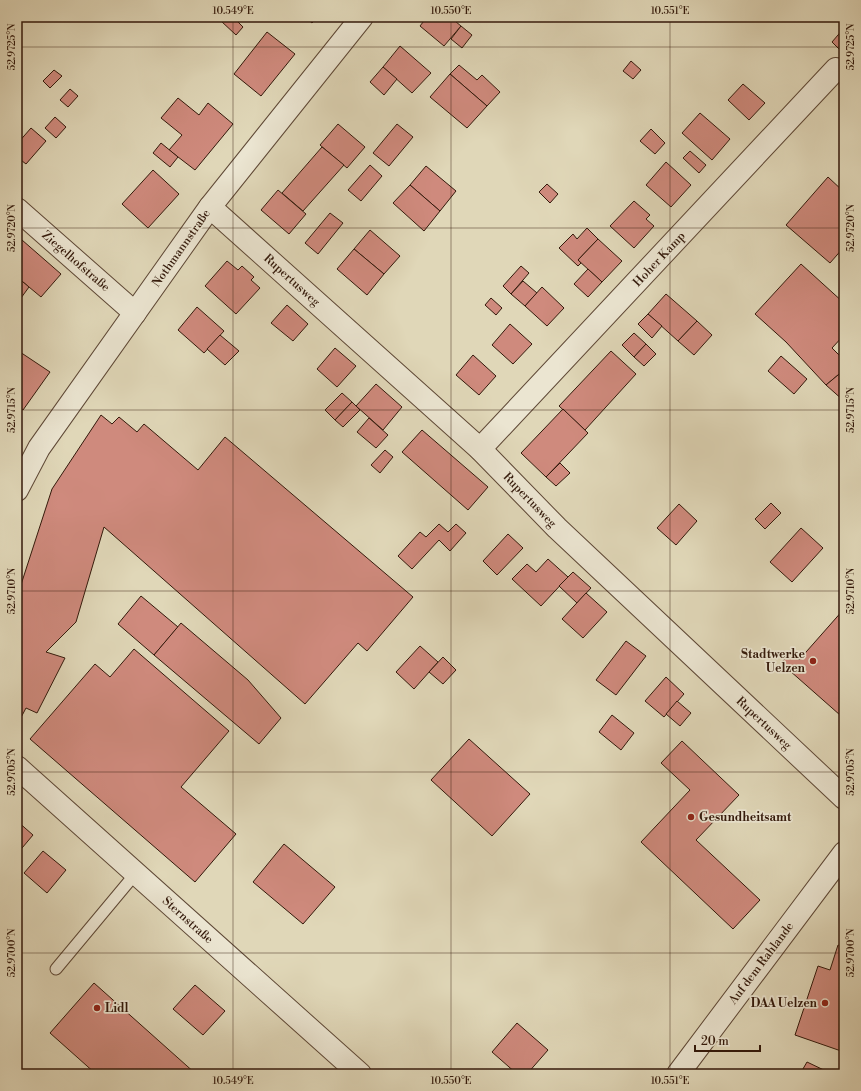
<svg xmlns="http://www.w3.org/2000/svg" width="861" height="1091" font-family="'Libre Bodoni',serif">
	<rect width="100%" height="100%" fill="#e0d7b8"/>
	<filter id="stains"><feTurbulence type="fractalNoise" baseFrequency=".005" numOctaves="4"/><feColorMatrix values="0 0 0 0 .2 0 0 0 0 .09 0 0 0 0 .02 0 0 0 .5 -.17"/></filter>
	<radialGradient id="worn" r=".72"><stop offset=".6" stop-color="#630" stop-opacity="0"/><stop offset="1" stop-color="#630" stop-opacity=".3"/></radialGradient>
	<g fill="#cf8a7d" stroke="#33190b">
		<path d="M225,17H233L243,27L236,35L221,21Z"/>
		<path d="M305,17H318L312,23Z"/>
		<path d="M427,17H450L461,26L444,46L420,26Z"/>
		<path d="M461,26L472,35L462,48L451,39Z"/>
		<path d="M844,28V54L832,42Z"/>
		<path d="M267,32L295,54L261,96L234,74Z"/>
		<path d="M400,46L431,73L412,93L383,67Z"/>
		<path d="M631,61L641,70L633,79L623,71Z"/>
		<path d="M459,65L477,80L482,75L500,92L487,106L450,74Z"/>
		<path d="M383,67L397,79L384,95L370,82Z"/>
		<path d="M54,70L62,76L50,88L43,81Z"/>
		<path d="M450,74L487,106L467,128L430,97Z"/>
		<path d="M743,84L765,103L749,120L728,100Z"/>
		<path d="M70,89L78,96L68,107L60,100Z"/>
		<path d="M178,98L199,115L208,103L233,124L195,170L169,150L182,135L161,118Z"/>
		<path d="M700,113L730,139L712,160L682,133Z"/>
		<path d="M55,117L66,127L56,138L45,128Z"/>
		<path d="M338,124L365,147L347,168L320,145Z"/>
		<path d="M397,124L413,137L389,166L373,153Z"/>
		<path d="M31,128L46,141L26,164L17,157V144Z"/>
		<path d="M651,129L665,143L655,154L640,141Z"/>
		<path d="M161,143L178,157L170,167L153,153Z"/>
		<path d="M322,147L344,165L303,211L282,193Z"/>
		<path d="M690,151L706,165L699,173L683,158Z"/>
		<path d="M666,162L691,185L671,207L646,185Z"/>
		<path d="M370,165L382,176L361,201L348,190Z"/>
		<path d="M426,166L456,191L440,211L410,185Z"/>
		<path d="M153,170L179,194L148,228L122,204Z"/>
		<path d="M828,177L844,192V247L830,263L786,225Z"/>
		<path d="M547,184L558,194L550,203L539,192Z"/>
		<path d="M410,185L440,211L424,231L393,203Z"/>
		<path d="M278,190L306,214L289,234L261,210Z"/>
		<path d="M634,201L650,215L646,219L654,226L634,248L610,226Z"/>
		<path d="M330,213L343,223L318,254L305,243Z"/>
		<path d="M587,228L598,239L578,260L581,263L578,266L559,248L573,234L577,239Z"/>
		<path d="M370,230L400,256L384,274L354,249Z"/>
		<path d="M598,239L622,261L602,282L578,260Z"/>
		<path d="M22,240L61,274L41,297L17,277V246Z"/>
		<path d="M354,249L384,274L367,295L337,269Z"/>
		<path d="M227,261L238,270L242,266L254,277L251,280L260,288L236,314L205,286Z"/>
		<path d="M801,264L844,303V335L832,348L844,360V370L826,385L786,342L755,314Z"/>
		<path d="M521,266L529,273L511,294L503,286Z"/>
		<path d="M588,269L602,282L588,297L574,284Z"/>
		<path d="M17,277L29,287L21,298L17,295Z"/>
		<path d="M523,281L537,293L525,306L511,294Z"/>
		<path d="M542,287L564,308L547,326L525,306Z"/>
		<path d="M844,293V303L839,299Z"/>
		<path d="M666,294L697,321L678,341L648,314Z"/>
		<path d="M491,298L502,308L496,315L485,305Z"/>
		<path d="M287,305L308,324L293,341L271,323Z"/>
		<path d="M197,307L224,331L204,353L178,330Z"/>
		<path d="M648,314L662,326L652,338L638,324Z"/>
		<path d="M697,321L712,335L694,355L678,341Z"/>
		<path d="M510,324L532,344L513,364L492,345Z"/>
		<path d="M634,333L646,344L634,357L622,345Z"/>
		<path d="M220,335L239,351L225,365L207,349Z"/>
		<path d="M646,344L656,354L644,366L634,357Z"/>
		<path d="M335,348L356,366L337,387L317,369Z"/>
		<path d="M611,351L636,374L585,430L559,406Z"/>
		<path d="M20,352L50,372L23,410L17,406V356Z"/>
		<path d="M473,355L496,376L479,395L456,375Z"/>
		<path d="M781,356L807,379L794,394L768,371Z"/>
		<path d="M844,370V401L826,385Z"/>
		<path d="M376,384L402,407L383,430L356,406Z"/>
		<path d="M342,393L352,402L335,420L325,410Z"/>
		<path d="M352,402L360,410L343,427L335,420Z"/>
		<path d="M563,409L588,433L546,477L521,453Z"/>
		<path d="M101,415L112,424L119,417L137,432L144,424L198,470L225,437L413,597L367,651L358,643L305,704L104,527L76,622L46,652L65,658L37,713L26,708L17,725V597L52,489Z"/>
		<path d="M369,418L388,435L376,448L357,432Z"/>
		<path d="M422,430L488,487L468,510L402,452Z"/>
		<path d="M385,450L393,457L380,473L371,465Z"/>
		<path d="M560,463L570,473L556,486L546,477Z"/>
		<path d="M771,503L781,513L765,529L755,519Z"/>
		<path d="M679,504L697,521L676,545L657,528Z"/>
		<path d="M439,524L448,532L456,524L466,533L450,551L439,540L412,569L398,556L420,532L426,537Z"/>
		<path d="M801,528L823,548L792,582L770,562Z"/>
		<path d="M508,534L523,548L497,575L483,561Z"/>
		<path d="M548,559L568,577L541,606L512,579L527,564L536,572Z"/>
		<path d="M573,572L591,588L577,603L559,586Z"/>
		<path d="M586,593L607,612L583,638L562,619Z"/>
		<path d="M141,596L178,627L154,655L118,624Z"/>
		<path d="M844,609V711L840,715L781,663L791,652L799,660Z"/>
		<path d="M181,623L248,680L281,718L259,744L154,655Z"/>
		<path d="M626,641L646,656L616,695L596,680Z"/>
		<path d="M420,646L438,662L414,689L396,672Z"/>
		<path d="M134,649L229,731L181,787L236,834L195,882L30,739L95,664L110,677Z"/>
		<path d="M443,657L456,670L443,684L429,672Z"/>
		<path d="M666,677L684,694L664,717L645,701Z"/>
		<path d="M677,701L691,713L680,726L666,714Z"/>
		<path d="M612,715L634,733L621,750L599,732Z"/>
		<path d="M469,739L530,794L492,836L431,780Z"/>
		<path d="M682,741L739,795L696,840L760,900L733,929L641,842L690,790L661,763Z"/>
		<path d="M17,821L33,835L17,854Z"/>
		<path d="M284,844L335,887L303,924L253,882Z"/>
		<path d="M43,851L66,870L47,893L24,873Z"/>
		<path d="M838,945L844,947V1052L795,1035L818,966L830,970Z"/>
		<path d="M94,983L196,1074H96L50,1033Z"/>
		<path d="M195,985L225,1011L203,1035L173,1009Z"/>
		<path d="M517,1023L548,1050L527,1074H517L492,1052Z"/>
		<path d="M807,1062L828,1072L826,1074H800Z"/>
		<path d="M561,1070L565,1074H556Z"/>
	</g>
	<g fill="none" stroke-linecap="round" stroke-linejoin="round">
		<defs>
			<path id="service" d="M56,969L136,873"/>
			<g id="minor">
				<path d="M210,207L480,449L557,528L844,798"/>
				<path d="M17,209L135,313"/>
				<path d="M480,449L836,69"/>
				<path d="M17,490L39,448L210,207L362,17"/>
				<path d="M17,767L360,1074"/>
				<path d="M678,1074L844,853"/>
			</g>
		</defs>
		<use href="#service" stroke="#5e4836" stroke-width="13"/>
		<use href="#minor" stroke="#5e4836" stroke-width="24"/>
		<use href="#service" stroke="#ebe5d1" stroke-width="11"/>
		<use href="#minor" stroke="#ebe5d1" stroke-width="22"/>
	</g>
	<path fill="none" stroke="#33190b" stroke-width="1" stroke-opacity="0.45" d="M233,17V1074M451,17V1074M670,17V1074M17,47H844M17,228H844M17,410H844M17,591H844M17,772H844M17,953H844"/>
	<g fill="#8f2418" stroke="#ebe5d1" stroke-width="1.5">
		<circle cx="813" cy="661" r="4"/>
		<circle cx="691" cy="817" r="4"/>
		<circle cx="825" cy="1003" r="4"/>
		<circle cx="97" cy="1008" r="4"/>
	</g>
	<g text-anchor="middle" stroke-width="3.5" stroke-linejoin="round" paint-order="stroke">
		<g font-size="12" fill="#33190b" stroke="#ebe5d1">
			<text transform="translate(181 248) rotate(-55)" y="4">Nothmannstraße</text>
			<text transform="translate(659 259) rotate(-47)" y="4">Hoher Kamp</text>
			<text transform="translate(76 261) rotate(41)" y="4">Ziegelhofstraße</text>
			<text transform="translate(292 280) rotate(42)" y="4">Rupertusweg</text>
			<text transform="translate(530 500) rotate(46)" y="4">Rupertusweg</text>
			<text transform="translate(764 723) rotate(43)" y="4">Rupertusweg</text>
			<text transform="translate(188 920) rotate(42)" y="4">Sternstraße</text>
			<text transform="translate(761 963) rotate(-53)" y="4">Auf dem Rahlande</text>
		</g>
		<g font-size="12" font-weight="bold" fill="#33190b" stroke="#ebe5d1" text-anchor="end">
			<text x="805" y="658">Stadtwerke<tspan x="805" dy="14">Uelzen</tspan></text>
			<text x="699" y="821" text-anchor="start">Gesundheitsamt</text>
			<text x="817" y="1007">DAA Uelzen</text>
			<text x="105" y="1012" text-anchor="start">Lidl</text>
		</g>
	</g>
	<rect width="861" height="1091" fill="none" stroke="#e0d7b8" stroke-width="44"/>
	<path d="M695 1045v6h65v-6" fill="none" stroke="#33190b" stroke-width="2"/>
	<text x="701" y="1045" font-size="12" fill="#33190b" stroke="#ebe5d1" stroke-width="3" paint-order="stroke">20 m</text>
	<rect x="22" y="22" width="817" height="1047" fill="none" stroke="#33190b" stroke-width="1.5"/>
	<g font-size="10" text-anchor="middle" fill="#33190b">
		<text x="233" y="14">10.549°E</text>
		<text x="451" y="14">10.550°E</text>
		<text x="670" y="14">10.551°E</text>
		<text transform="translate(11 47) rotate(-90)" y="4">52.9725°N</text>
		<text transform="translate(850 47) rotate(-90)" y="4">52.9725°N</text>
		<text transform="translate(11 228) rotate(-90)" y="4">52.9720°N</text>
		<text transform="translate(850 228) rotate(-90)" y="4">52.9720°N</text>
		<text transform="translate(11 410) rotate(-90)" y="4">52.9715°N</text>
		<text transform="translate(850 410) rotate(-90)" y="4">52.9715°N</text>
		<text transform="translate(11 591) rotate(-90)" y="4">52.9710°N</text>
		<text transform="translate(850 591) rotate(-90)" y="4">52.9710°N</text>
		<text transform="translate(11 772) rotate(-90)" y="4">52.9705°N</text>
		<text transform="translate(850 772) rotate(-90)" y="4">52.9705°N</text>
		<text transform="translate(11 953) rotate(-90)" y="4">52.9700°N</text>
		<text transform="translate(850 953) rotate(-90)" y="4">52.9700°N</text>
		<text x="233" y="1084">10.549°E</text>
		<text x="451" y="1084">10.550°E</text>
		<text x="670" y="1084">10.551°E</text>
	</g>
	<rect width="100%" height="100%" filter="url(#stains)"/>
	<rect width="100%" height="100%" fill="url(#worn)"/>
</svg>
